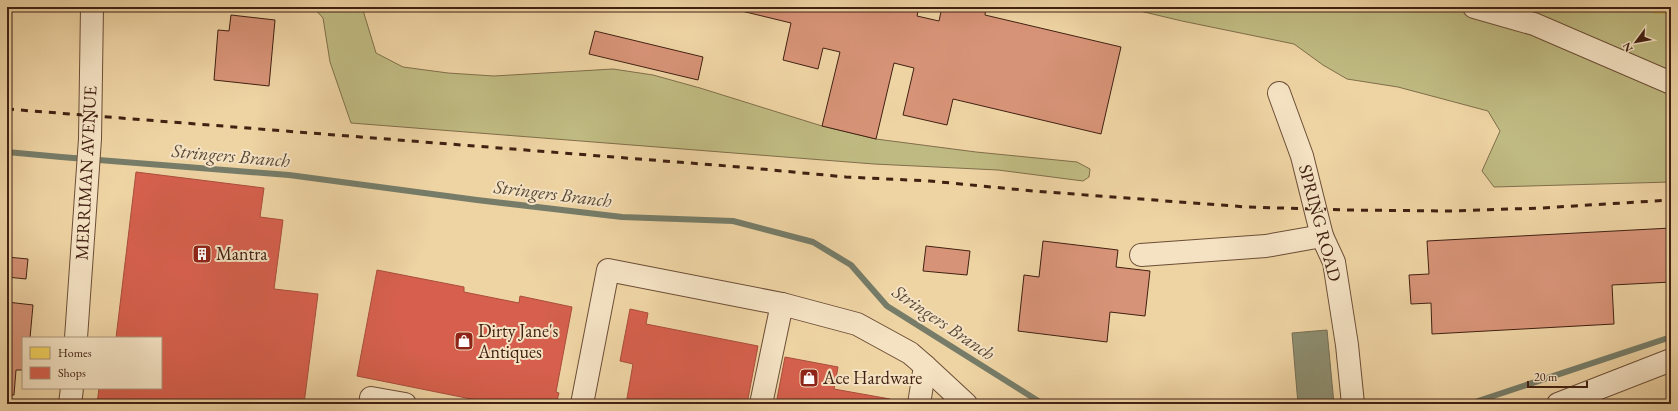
<svg xmlns="http://www.w3.org/2000/svg" width="1678" height="411" font-family="'EB Garamond',serif">
	<rect width="100%" height="100%" fill="#eed3a3"/>
	<filter id="stains"><feTurbulence type="fractalNoise" baseFrequency=".005" numOctaves="4"/><feColorMatrix values="0 0 0 0 .2 0 0 0 0 .09 0 0 0 0 .02 0 0 0 .5 -.17"/></filter>
	<radialGradient id="worn" r=".72"><stop offset=".6" stop-color="#630" stop-opacity="0"/><stop offset="1" stop-color="#630" stop-opacity=".3"/></radialGradient>
	<g fill="#bfba81" stroke="#806e4a">
		<path d="M313,7H362L376,53L403,67L448,73L494,76L613,69L653,75L700,88L822,126L876,139L976,152L1077,162L1090,169L1089,177L1083,181L998,170L874,164L351,123L330,62L323,18Z"/>
		<path d="M1123,7H1671V182L1494,187L1482,171L1500,131L1488,111L1398,87L1347,79L1323,65L1294,44L1182,21Z"/>
	</g>
	<path fill="#f6d55c" stroke="#c09f46" d="M1628,7H1667V13H1654V8L1628,9Z"/>
	<g fill="#d6604d" stroke="#a94d3b">
		<path d="M136,172L264,188L260,217L283,220L274,289L318,294L304,404H97L99,388H161V338H116Z"/>
		<path d="M377,270L464,287V292L519,303L520,296L572,307L556,392L559,393L556,404H496L357,376Z"/>
		<path d="M630,309L648,313L646,324L758,346L747,404H626L633,364L620,361Z"/>
		<path d="M785,357L838,367L834,389L890,399L889,404H776Z"/>
	</g>
	<path fill="#8c8c6e" stroke="#766c52" d="M1327,330L1334,404H1298L1292,333Z"/>
	<g fill="none" stroke-linecap="round" stroke-linejoin="round">
		<g stroke="#767c68" stroke-width="6">
			<path d="M7,152L61,157L289,175L477,200L622,217L733,221L813,242L851,265L887,306L1043,404"/>
			<path d="M1469,404L1671,337"/>
		</g>
	</g>
	<g fill="#d79377" stroke="#412112">
		<path d="M725,7H919L917,16L939,21L942,7H986L985,15L1121,47L1101,134L953,99L947,125L903,115L914,68L894,63L876,139L822,126L840,52L823,48L818,69L783,60L791,23Z"/>
		<path d="M231,15L275,20L269,86L214,80L218,30L229,31Z"/>
		<path d="M595,31L703,57L698,80L589,54Z"/>
		<path d="M1671,228V282L1612,285L1614,324L1432,334L1431,303L1411,304L1409,275L1429,274L1427,241Z"/>
		<path d="M1043,241L1118,250L1116,267L1150,271L1145,316L1110,312L1107,342L1018,331L1024,275L1039,277Z"/>
		<path d="M926,246L970,251L967,275L923,271Z"/>
		<path d="M7,257L28,259L26,279L7,277Z"/>
		<path d="M7,302L33,305L30,338H23V370H16L14,395H7Z"/>
	</g>
	<g fill="none" stroke-linecap="round" stroke-linejoin="round">
		<defs>
			<g id="minor">
				<path d="M1474,7L1534,24L1671,83"/>
				<path d="M1279,93L1302,156L1322,236L1334,262L1347,345L1353,404"/>
				<path d="M1141,255L1266,246L1322,236"/>
				<path d="M76,338L90,139L92,7"/>
				<path d="M925,366L966,404"/>
				<path d="M70,404L72,388"/>
				<path d="M371,404V398L405,404"/>
				<path d="M582,404L608,270L782,304L857,324L910,353L925,366L919,404"/>
				<path d="M761,404L782,304"/>
				<path d="M1558,404L1671,360"/>
			</g>
		</defs>
		<use href="#minor" stroke="#6c4e36" stroke-width="24"/>
		<use href="#minor" stroke="#f4e2c3" stroke-width="22"/>
		<path stroke="#412112" stroke-width="3" stroke-dasharray="7 7" stroke-linecap="butt" d="M7,109L740,167L846,177L930,181L1033,191L1247,207L1347,210L1450,211L1541,208L1671,200"/>
	</g>
	<defs>
		<symbol id="building-square" viewBox="-11 -11 22 22"><rect x="-9" y="-9" width="18" height="18" rx="4" fill="#8f2418" stroke="#f4e2c3"/><path d="M-4-6H4V6H1V3H-1V6H-4ZM-2.5-4.3h1.7v1.8h-1.7ZM.8-4.3h1.7v1.8H.8ZM-2.5-1h1.7V.8h-1.7ZM.8-1h1.7V.8H.8Z" fill="#fff"/></symbol>
		<symbol id="shop-square" viewBox="-11 -11 22 22"><rect x="-9" y="-9" width="18" height="18" rx="4" fill="#8f2418" stroke="#f4e2c3"/><path d="M-5-2.5h2.3a2.7 3.5 0 0 1 5.4 0H5L5.5 6h-11ZM-1.5-2.5h3a1.5 2.3 0 0 0-3 0Z" fill="#fff"/></symbol>
	</defs>
	<g fill-rule="evenodd">
		<use href="#building-square" x="191" y="243" width="22" height="22"/>
		<use href="#shop-square" x="453" y="330" width="22" height="22"/>
		<use href="#shop-square" x="798" y="367" width="22" height="22"/>
	</g>
	<g text-anchor="middle" stroke-width="4" stroke-linejoin="round" paint-order="stroke">
		<g font-size="18" fill="#412112" stroke="#f4e2c3">
			<text transform="translate(86 173) rotate(-87)" y="6">MERRIMAN AVENUE</text>
			<text transform="translate(1320 223) rotate(75)" y="6">SPRING ROAD</text>
		</g>
		<g font-size="18" fill="#412112" stroke="#f4e2c3" text-anchor="start">
			<text x="216" y="260">Mantra</text>
			<text x="478" y="337">Dirty Jane's<tspan x="478" dy="21">Antiques</tspan></text>
			<text x="823" y="384">Ace Hardware</text>
		</g>
		<g font-size="19" font-style="italic" fill="#574736" stroke="#f4e2c3">
			<text transform="translate(231 155) rotate(5)" y="7">Stringers Branch</text>
			<text transform="translate(553 193) rotate(7)" y="7">Stringers Branch</text>
			<text transform="translate(944 322) rotate(34)" y="7">Stringers Branch</text>
		</g>
	</g>
	<rect width="1678" height="411" fill="none" stroke="#eed3a3" stroke-width="24"/>
	<rect x="8" y="8" width="1662" height="395" fill="none" stroke="#412112" stroke-width="2"/>
	<rect x="12" y="12" width="1654" height="387" fill="none" stroke="#412112"/>
	<rect x="22" y="337" width="140" height="52" fill="#f4e2c3" stroke="#ac957c"/>
	<rect x="30" y="347" width="20" height="12" fill="#f6d55c" stroke="#ac957c"/>
	<text x="58" y="357" font-size="12" fill="#412112">Homes</text>
	<rect x="30" y="367" width="20" height="12" fill="#d6604d" stroke="#ac957c"/>
	<text x="58" y="377" font-size="12" fill="#412112">Shops</text>
	<g transform="translate(1636 42) rotate(238)" stroke="#f4e2c3" stroke-width="3" paint-order="stroke">
	<path d="M0-3L7 15L0 10L-7 15Z" fill="#412112"/>
	<text y="-6" font-size="11" font-weight="bold" text-anchor="middle" fill="#412112">N</text>
	</g>
	<path d="M1528 381v6h59v-6" fill="none" stroke="#412112" stroke-width="2"/>
	<text x="1534" y="381" font-size="12" fill="#412112" stroke="#f4e2c3" stroke-width="3" paint-order="stroke">20 m</text>
	<rect width="100%" height="100%" filter="url(#stains)"/>
	<rect width="100%" height="100%" fill="url(#worn)"/>
</svg>
